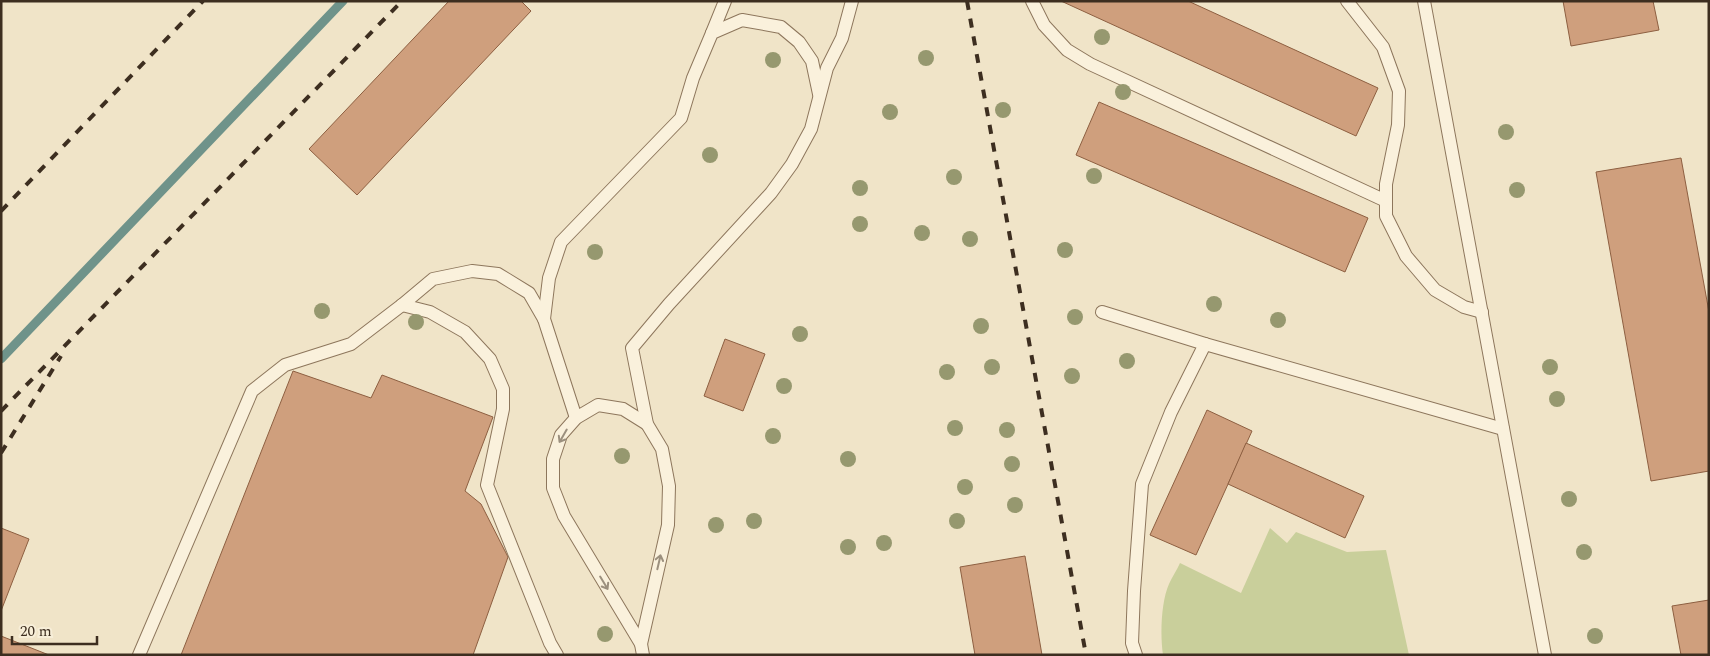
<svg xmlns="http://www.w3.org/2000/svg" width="1710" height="656" font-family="Spectral,serif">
	<rect width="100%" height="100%" fill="#f0e4c8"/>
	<path fill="#c9cf9b" d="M1270,528L1287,543L1296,532L1347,552L1386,550L1409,655H1163C1160,635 1161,602 1169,584C1172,577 1177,570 1180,563L1241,593Z"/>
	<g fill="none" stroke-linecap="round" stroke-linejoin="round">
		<path stroke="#6f938a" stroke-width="9" d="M1,359L343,1"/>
	</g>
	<g fill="#cf9f7d" stroke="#8d5f41">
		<path d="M449,1H521L531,11L357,195L309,149Z"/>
		<path d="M1061,1H1188L1378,88L1356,136Z"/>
		<path d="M1563,1H1653L1659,30L1571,46Z"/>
		<path d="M1099,102L1368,218L1345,272L1076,155Z"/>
		<path d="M1681,158L1709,312V471L1651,481L1596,172Z"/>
		<path d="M725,339L765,354L743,411L704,396Z"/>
		<path d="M293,371L371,398L382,375L493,417L465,491L481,504L508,557L473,655H181Z"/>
		<path d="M1207,410L1252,431L1196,555L1150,535Z"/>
		<path d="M1246,443L1364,496L1345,538L1228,484Z"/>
		<path d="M1,528L29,539L1,611Z"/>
		<path d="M1025,556L1042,655H975L960,567Z"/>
		<path d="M1709,600V655H1681L1672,606Z"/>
		<path d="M1,636L49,655H1Z"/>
	</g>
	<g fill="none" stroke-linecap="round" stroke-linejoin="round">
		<defs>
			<g id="lane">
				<path d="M1032,1L1044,25L1067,50L1090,64L1386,201"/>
				<path d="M1347,1L1383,47L1399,91L1398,125L1386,184V216L1406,256L1435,290L1464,307L1482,312"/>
				<path d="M1424,1L1545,655"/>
				<path d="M712,33L725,1"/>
				<path d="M402,305L430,312L465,332L490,359L503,389V409L487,485L550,643L557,655"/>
				<path d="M1102,312L1205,344"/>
				<path d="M576,418L544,319L549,278L561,242L681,118L693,78L712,33L742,20L781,27L799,42L812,61L819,94"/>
				<path d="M641,644L668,525L669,486L662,449L647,424L632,348L669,304L771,193L792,164L811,129L827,68L842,38L852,1"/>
				<path d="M139,655L252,391L285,365L351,344L402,305L433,279L472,271L498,274L529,293L544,319"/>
				<path d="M643,655L641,644L564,516L553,488V459L561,435L576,418L598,405L623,409L647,424"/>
				<path d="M1136,655L1132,643L1134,591L1142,484L1171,412L1205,344L1503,429"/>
			</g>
		</defs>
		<use href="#lane" stroke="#8d765c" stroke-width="14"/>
		<use href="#lane" stroke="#faf1dc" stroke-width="12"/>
		<g stroke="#3d2e20" stroke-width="4" stroke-dasharray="9 9" stroke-linecap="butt">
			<path d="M967,1L1086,655"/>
			<path d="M1,211L203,1"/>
			<path d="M1,411L402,1"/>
			<path d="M1,453L61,356"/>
		</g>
	</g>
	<g fill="#96986f">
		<circle cx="1102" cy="37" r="8"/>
		<circle cx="926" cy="58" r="8"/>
		<circle cx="773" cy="60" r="8"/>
		<circle cx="1123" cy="92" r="8"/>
		<circle cx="1003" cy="110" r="8"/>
		<circle cx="890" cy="112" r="8"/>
		<circle cx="1506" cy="132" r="8"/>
		<circle cx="710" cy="155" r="8"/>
		<circle cx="1094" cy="176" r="8"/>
		<circle cx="954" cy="177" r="8"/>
		<circle cx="860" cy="188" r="8"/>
		<circle cx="1517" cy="190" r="8"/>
		<circle cx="860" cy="224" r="8"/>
		<circle cx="922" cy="233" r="8"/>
		<circle cx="970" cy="239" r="8"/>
		<circle cx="1065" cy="250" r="8"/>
		<circle cx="595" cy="252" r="8"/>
		<circle cx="1214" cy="304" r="8"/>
		<circle cx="322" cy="311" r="8"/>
		<circle cx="1075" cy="317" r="8"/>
		<circle cx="1278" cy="320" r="8"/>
		<circle cx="416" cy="322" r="8"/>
		<circle cx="981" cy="326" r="8"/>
		<circle cx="800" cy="334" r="8"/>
		<circle cx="1127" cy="361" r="8"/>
		<circle cx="992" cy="367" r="8"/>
		<circle cx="1550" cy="367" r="8"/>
		<circle cx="947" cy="372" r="8"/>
		<circle cx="1072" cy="376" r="8"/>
		<circle cx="784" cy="386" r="8"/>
		<circle cx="1557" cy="399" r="8"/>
		<circle cx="955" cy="428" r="8"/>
		<circle cx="1007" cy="430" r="8"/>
		<circle cx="773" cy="436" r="8"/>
		<circle cx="622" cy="456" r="8"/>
		<circle cx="848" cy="459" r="8"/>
		<circle cx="1012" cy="464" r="8"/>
		<circle cx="965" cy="487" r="8"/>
		<circle cx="1569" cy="499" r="8"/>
		<circle cx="1015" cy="505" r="8"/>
		<circle cx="754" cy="521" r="8"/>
		<circle cx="957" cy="521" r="8"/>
		<circle cx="716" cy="525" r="8"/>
		<circle cx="884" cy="543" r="8"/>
		<circle cx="848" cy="547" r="8"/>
		<circle cx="1584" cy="552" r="8"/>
		<circle cx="605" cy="634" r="8"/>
		<circle cx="1595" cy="636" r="8"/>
	</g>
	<defs><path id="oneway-shaft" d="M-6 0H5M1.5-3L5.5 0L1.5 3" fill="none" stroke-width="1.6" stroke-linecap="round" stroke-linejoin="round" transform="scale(1.25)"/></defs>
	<g stroke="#9c907e">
		<use href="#oneway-shaft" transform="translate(563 436) rotate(120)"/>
		<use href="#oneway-shaft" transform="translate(659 562) rotate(-77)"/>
		<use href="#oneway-shaft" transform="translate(604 583) rotate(59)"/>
	</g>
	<rect width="1710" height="656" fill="none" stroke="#3d2e20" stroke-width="5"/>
	<path d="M12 636v8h85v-8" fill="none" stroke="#3d2e20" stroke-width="2.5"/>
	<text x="20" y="636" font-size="15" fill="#3d2e20" stroke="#f7eed8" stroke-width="4" paint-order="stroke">20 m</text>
</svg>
